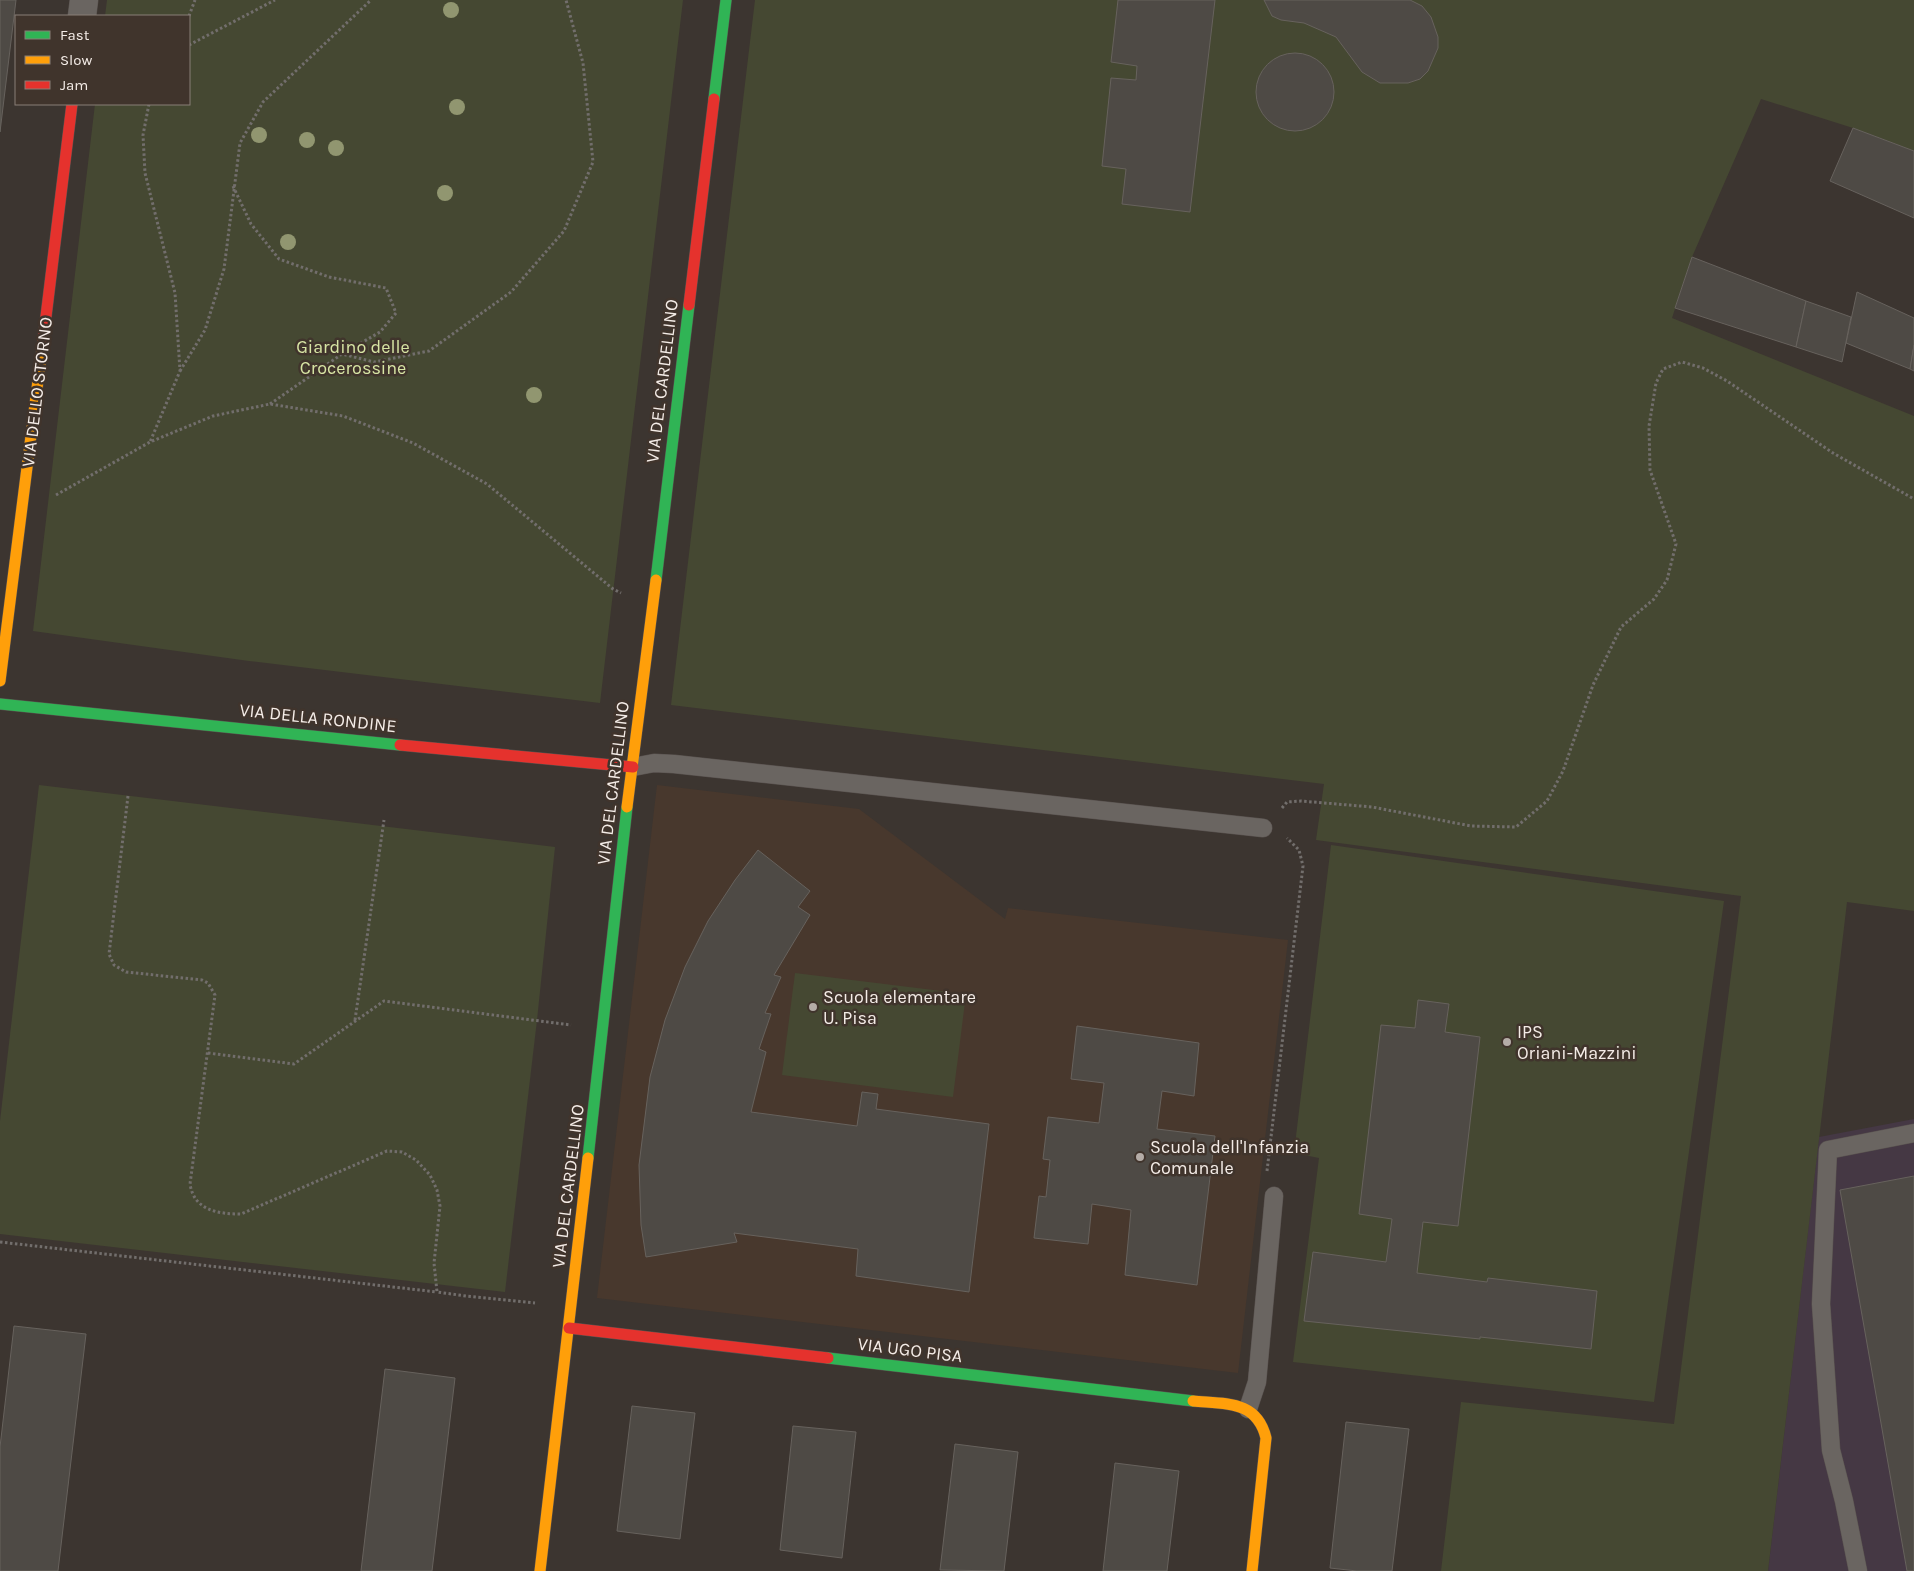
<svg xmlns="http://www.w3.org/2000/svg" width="1914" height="1571" font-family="Karla,sans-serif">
	<rect width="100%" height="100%" fill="#3c3530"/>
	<path fill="#453844" d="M1914,1119V1571H1768L1819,1137Z"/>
	<path fill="#48382d" d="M657,785L859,809L1005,919L1008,908L1288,940L1238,1373L597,1298Z"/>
	<g fill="#454832">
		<path d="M107,0H683L600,703L249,661L33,631L95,104H189V16H105Z"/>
		<path d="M755,0H1914V151L1853,128L1761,99L1692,257L1672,318L1914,416V911L1847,902L1768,1571H1441L1461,1402L1674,1424L1741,896L1316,840L1324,784L671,705Z"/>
		<path d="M39,785L555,847L537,1020L505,1292L0,1234V1121Z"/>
		<path d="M1331,845L1724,901L1654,1402L1293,1362L1319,1158L1294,1153Z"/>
		<path d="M795,973L966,994L953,1097L782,1075Z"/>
	</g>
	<g fill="#4e4a45" stroke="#67625d">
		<path d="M0,0H16L0,132Z"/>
		<path d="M1118,0H1215L1190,212L1122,204L1126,169L1102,166L1111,78L1136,80L1137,66L1111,62Z"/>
		<path d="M1264,0H1410L1422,6L1431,17L1438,37V48L1428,71L1420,79L1408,83H1380L1362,72L1336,37L1304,23L1281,20L1272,16Z"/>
		<circle cx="1295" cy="92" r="39"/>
		<path d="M1853,128L1914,151V218L1830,181Z"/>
		<path d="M1692,257L1806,301L1796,347L1675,308Z"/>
		<path d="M1857,292L1914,318V345L1910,369L1846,343Z"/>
		<path d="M1806,301L1851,317L1842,362L1796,347Z"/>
		<path d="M1914,345V371L1910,369Z"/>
		<path d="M758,850L810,891L798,907L810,915L774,975L781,977L765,1013L771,1014L759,1049L766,1052L751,1112L857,1126L862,1092L878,1094L876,1109L989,1124L969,1292L856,1276L858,1249L734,1233L737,1242L646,1257L641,1225L639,1165L650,1077L665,1020L685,967L708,921L735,880Z"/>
		<path d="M1418,1000L1449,1004L1445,1032L1480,1037L1458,1226L1423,1222L1417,1273L1487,1282L1488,1278L1597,1291L1591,1349L1480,1337V1339L1304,1321L1313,1252L1386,1262L1392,1219L1359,1214L1381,1025L1415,1028Z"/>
		<path d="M1077,1026L1199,1043L1194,1096L1162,1091L1157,1129L1215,1136L1197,1285L1125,1275L1131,1210L1092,1204L1088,1244L1034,1238L1039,1196L1046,1197L1050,1160L1043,1159L1048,1117L1099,1123L1104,1083L1071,1079Z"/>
		<path d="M1914,1176V1571H1907L1840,1190Z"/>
		<path d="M14,1326L86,1334L58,1571H0V1447Z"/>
		<path d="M385,1369L455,1378L432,1571H361Z"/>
		<path d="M632,1406L695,1413L680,1539L617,1531Z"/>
		<path d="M1346,1422L1409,1429L1392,1571H1357L1330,1568Z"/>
		<path d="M793,1426L856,1432L842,1558L780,1550Z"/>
		<path d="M955,1444L1018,1452L1004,1571L940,1570Z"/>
		<path d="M1115,1463L1179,1471L1167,1571H1103Z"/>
	</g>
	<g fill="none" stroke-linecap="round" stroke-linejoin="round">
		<defs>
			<g id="lane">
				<path d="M633,767L654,763L674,764L1263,828"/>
				<path d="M1248,1409L1257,1382L1274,1196"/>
				<path d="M1858,1571L1844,1501L1831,1450L1821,1304L1828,1150L1914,1133"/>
			</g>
			<path id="street" d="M82,16L84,0"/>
			<g id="fast">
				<path d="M714,99L726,0"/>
				<path d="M656,580L689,305"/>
				<path d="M0,704L400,745"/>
				<path d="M588,1158L627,807"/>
				<path d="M828,1358L1193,1401"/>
			</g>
			<g id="slow">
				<path d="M0,681L43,341"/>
				<path d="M627,807L656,580"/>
				<path d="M1193,1401C1225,1404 1257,1400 1266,1438L1252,1571"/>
				<path d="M540,1571L588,1158"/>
			</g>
			<g id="jam">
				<path d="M689,305L714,99"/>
				<path d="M43,341L72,104"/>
				<path d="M400,745L633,767"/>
				<path d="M569,1328L828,1358"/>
			</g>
		</defs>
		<use href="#lane" stroke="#59524f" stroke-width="19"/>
		<use href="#street" stroke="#59524f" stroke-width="29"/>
		<use href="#fast" stroke="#59524f" stroke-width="12"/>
		<use href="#slow" stroke="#59524f" stroke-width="12"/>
		<use href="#jam" stroke="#59524f" stroke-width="12"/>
		<g stroke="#726e6c" stroke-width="3" stroke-dasharray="2.5 2.5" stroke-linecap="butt">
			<path d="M189,16L195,0"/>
			<path d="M189,45L275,0"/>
			<path d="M149,104L143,135L145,173L175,293L180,371L150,442"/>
			<path d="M233,186L251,224L279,259L329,277L386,288L396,313L380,332L342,354"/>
			<path d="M180,371L205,330L224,269L240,143L263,102L371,0"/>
			<path d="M270,404L342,354L374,362L429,351L511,292L564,231L593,162L583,63L566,0"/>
			<path d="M56,495L150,442L213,416L270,404L343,416L413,443L487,484L613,589L621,593"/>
			<path d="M128,796L109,954L114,965L126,972L202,980L208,983L215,995L190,1184C194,1210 217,1214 241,1214L387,1151L402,1152L416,1160L430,1175L437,1190L440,1206L434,1263L437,1292L466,1296L535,1303"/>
			<path d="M1282,808L1287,802L1301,801L1372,807L1471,826L1516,827L1547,801L1563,771L1593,685L1621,627L1654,599L1667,580L1676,544L1650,470L1649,426L1656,383L1663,369L1682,362L1703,368L1727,381L1833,453L1914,499"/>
			<path d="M355,1020L384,820"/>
			<path d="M208,1053L294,1064L384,1001L571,1025"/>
			<path d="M1267,1171L1303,866L1299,850L1287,838"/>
			<path d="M0,1242L437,1292"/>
		</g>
		<use href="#lane" stroke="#6a6561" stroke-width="18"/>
		<use href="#street" stroke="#6a6561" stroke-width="28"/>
		<use href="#fast" stroke="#30b455" stroke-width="11"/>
		<use href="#slow" stroke="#ff9f0a" stroke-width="11"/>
		<use href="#jam" stroke="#e5322d" stroke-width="11"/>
	</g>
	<g fill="#919670">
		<circle cx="451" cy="10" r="8"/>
		<circle cx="457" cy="107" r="8"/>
		<circle cx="259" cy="135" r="8"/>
		<circle cx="307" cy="140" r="8"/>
		<circle cx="336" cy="148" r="8"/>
		<circle cx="445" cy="193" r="8"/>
		<circle cx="288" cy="242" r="8"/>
		<circle cx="534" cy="395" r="8"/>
	</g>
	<g fill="#b4aca7" stroke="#40342c" stroke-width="2">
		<circle cx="813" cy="1007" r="5"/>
		<circle cx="1507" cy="1042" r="5"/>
		<circle cx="1140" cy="1157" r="5"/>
	</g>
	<g text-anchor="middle" stroke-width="5" stroke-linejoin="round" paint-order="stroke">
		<g font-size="18" fill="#d7e5a4" stroke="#40342c">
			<text x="353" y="353">Giardino delle<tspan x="353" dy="21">Crocerossine</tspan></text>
		</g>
		<g font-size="18" fill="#f4ece7" stroke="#40342c">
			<text transform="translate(662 381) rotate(-83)" y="6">VIA DEL CARDELLINO</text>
			<text transform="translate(37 392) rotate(-83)" y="6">VIA DELLO STORNO</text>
			<text transform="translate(318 718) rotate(6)" y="6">VIA DELLA RONDINE</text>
			<text transform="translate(613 783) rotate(-83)" y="6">VIA DEL CARDELLINO</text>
			<text transform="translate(568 1186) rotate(-83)" y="6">VIA DEL CARDELLINO</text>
			<text transform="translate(910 1350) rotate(7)" y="6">VIA UGO PISA</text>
		</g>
		<g font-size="18" fill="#f4ece7" stroke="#40342c" text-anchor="start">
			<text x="823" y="1003">Scuola elementare<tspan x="823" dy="21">U. Pisa</tspan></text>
			<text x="1517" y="1038">IPS<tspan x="1517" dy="21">Oriani-Mazzini</tspan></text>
			<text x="1150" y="1153">Scuola dell'Infanzia<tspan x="1150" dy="21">Comunale</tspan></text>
		</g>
	</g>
	<rect x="15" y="15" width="175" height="90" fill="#40342c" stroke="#887e77"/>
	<rect x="25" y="31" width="25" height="8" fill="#30b455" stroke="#887e77"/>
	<text x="60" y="40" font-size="15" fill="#f4ece7">Fast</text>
	<rect x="25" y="56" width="25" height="8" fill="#ff9f0a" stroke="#887e77"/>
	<text x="60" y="65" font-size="15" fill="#f4ece7">Slow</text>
	<rect x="25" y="81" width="25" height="8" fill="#e5322d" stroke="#887e77"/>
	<text x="60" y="90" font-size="15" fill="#f4ece7">Jam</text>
</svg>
